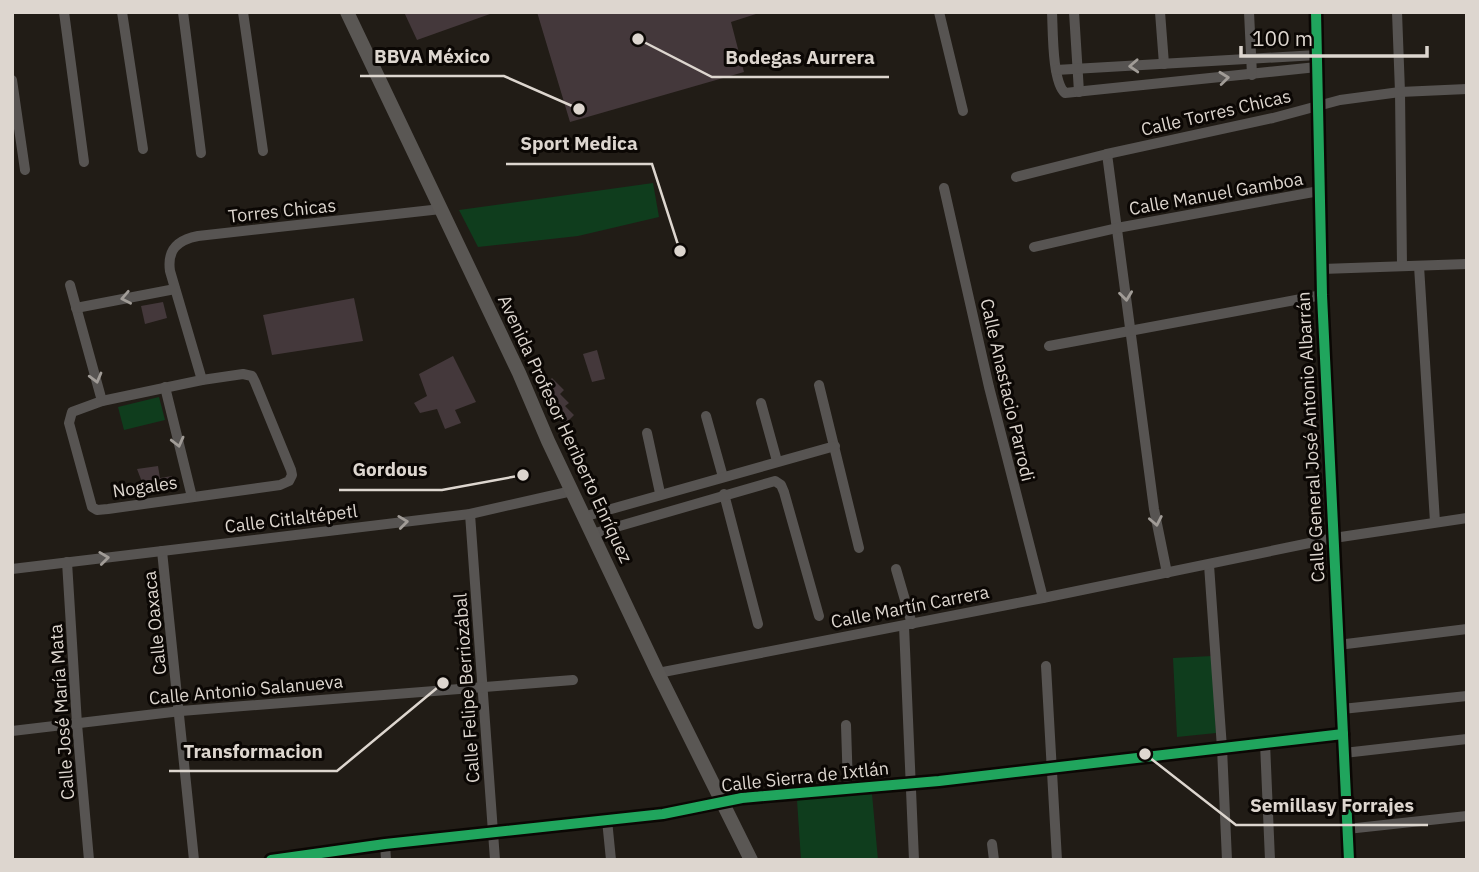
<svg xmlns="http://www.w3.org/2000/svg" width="1479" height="872" font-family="'IBM Plex Sans',sans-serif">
	<rect width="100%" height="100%" fill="#211c16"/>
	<g fill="#0f3d1d">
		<path d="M653,183L659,217L578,236L478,247L459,210Z"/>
		<path d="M159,397L165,420L124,430L118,407Z"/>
		<path d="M1212,656L1216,733L1177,737L1173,658Z"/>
		<path d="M872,794L878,860H801L797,800Z"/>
	</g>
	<g fill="#44383b">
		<path d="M404,12H490V14L417,40Z"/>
		<path d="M537,12H756V14L731,22L744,72L570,122Z"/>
		<path d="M354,298L363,341L272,355L263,315Z"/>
		<path d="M163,302L167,318L145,324L141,306Z"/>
		<path d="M597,350L605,379L592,382L583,354Z"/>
		<path d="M453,356L476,402L455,410L461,423L445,429L437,409L420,413L414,403L427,396L419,374Z"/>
		<path d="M552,378L564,390L560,394L569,403L565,406L574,415L564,425L553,415L557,411L539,391Z"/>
		<path d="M158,466L160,478L172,476L175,486L168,488H135V484L142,482L137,469Z"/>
	</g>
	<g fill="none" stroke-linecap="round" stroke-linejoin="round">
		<g stroke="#575452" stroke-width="10">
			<path d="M64,12L84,162"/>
			<path d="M122,12L143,149"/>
			<path d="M183,12L201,153"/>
			<path d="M243,12L263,151"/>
			<path d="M939,12L963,111"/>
			<path d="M1052,12C1053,30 1052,82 1065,93L1317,67"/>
			<path d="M1074,12L1079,92"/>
			<path d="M1160,12L1164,64"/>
			<path d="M1249,12L1252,75"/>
			<path d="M1397,12L1400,92L1402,266"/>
			<path d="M1056,70L1317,55"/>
			<path d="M12,80L25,170"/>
			<path d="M1107,154L1154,509L1167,573"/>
			<path d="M1016,177L1107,154L1273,118L1340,100L1400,92L1467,89"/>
			<path d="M944,188L989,387L1043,598"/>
			<path d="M1034,247L1117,228L1319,191"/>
			<path d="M1419,266L1435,522"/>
			<path d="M1322,269L1467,264"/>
			<path d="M70,285L102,401"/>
			<path d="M76,308L175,289"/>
			<path d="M1049,346L1322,295"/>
			<path d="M243,374L252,376L255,382L291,470L292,475L289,481L280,485L108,509L97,510L92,507L69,423L72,412L102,401L202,380Z"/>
			<path d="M202,380L170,271C167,250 177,240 198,236L441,209"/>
			<path d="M819,385L859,548"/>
			<path d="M165,387L192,497"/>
			<path d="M761,403L777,461"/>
			<path d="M706,416L723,477"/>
			<path d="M647,433L660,493"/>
			<path d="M724,494L758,624"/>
			<path d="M470,514L495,860"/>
			<path d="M583,517L835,446"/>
			<path d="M592,534L775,481L781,485L784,492L819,616"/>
			<path d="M162,551L194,860"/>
			<path d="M67,562L77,724L89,860"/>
			<path d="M1209,565L1222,748L1227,860"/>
			<path d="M12,569L470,514L572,491"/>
			<path d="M896,569L912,624"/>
			<path d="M904,626L914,860"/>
			<path d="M1338,645L1467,629"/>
			<path d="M1046,666L1057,860"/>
			<path d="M658,673L1043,598L1334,538L1467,518"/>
			<path d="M1342,709L1467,696"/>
			<path d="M846,725L848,788"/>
			<path d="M12,731L181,711L573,680"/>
			<path d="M1265,743L1270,860"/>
			<path d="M1344,753L1467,739"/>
			<path d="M607,820L611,860"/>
			<path d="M1347,829L1467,816"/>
			<path d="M385,844L386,860"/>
			<path d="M992,844L994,860"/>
			<path d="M271,860L385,844L663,814L742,798L939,781L1343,734"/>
		</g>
		<path stroke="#575452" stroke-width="12" d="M1316,12L1322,295L1349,860"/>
		<path stroke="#5a5754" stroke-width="14" d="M347,12L519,373L548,441L658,673L751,860"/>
		<defs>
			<g id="cycleway">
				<path d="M1316,12L1322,295L1349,860"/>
				<path d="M271,860L385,844L663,814L742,798L939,781L1343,734"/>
			</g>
		</defs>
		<use href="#cycleway" stroke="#0b0704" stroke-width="15"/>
		<use href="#cycleway" stroke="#20a55d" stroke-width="10"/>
	</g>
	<defs><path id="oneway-chevron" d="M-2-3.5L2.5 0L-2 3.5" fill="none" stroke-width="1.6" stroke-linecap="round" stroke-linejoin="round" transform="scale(1.75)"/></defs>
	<g stroke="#a19c97">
		<use href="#oneway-chevron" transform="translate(1134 66) rotate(177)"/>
		<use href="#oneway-chevron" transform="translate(1224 78) rotate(-6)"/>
		<use href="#oneway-chevron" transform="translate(1126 296) rotate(83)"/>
		<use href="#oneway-chevron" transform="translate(126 298) rotate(169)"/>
		<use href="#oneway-chevron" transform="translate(96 378) rotate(75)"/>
		<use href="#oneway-chevron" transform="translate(178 442) rotate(76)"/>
		<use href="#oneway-chevron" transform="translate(1156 521) rotate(79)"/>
		<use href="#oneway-chevron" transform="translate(403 522) rotate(-7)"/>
		<use href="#oneway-chevron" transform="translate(104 558) rotate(-7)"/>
	</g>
	<g text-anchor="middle" stroke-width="6" stroke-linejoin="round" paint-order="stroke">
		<g font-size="18" fill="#ddd6cf" stroke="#0b0704">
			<text transform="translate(1216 113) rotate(-13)" y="6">Calle Torres Chicas</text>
			<text transform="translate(1216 194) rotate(-10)" y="6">Calle Manuel Gamboa</text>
			<text transform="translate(282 211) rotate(-6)" y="6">Torres Chicas</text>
			<text transform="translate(1007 390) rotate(77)" y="6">Calle Anastacio Parrodi</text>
			<text transform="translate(565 429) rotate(65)" y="6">Avenida Profesor Heriberto Enríquez</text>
			<text transform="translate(1311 437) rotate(-93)" y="6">Calle General José Antonio Albarrán</text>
			<text transform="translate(145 487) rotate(-8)" y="6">Nogales</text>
			<text transform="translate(291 519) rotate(-7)" y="6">Calle Citlaltépetl</text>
			<text transform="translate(910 607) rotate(-11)" y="6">Calle Martín Carrera</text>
			<text transform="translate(155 623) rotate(-96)" y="6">Calle Oaxaca</text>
			<text transform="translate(467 688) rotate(-94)" y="6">Calle Felipe Berriozábal</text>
			<text transform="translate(246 690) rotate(-5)" y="6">Calle Antonio Salanueva</text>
			<text transform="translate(62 712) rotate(-94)" y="6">Calle José María Mata</text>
			<text transform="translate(805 777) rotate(-6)" y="6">Calle Sierra de Ixtlán</text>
		</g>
	</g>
	<path fill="none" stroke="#ddd6cf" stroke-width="2.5" d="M579 109L504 76H360M638 39L712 77H889M680 251L652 164H506M523 475L442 490H339M443 683L337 771H169M1145 754L1236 825H1428"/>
	<g fill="#ddd6cf" stroke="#0b0704" stroke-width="2.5">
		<circle cx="579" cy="109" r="7"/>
		<circle cx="638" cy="39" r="7"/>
		<circle cx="680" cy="251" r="7"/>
		<circle cx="523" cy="475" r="7"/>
		<circle cx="443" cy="683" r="7"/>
		<circle cx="1145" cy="754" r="7"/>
	</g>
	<g font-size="19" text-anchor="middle" font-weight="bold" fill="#ddd6cf" stroke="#0b0704" stroke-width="6" stroke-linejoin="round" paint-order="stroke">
		<text x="432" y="63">BBVA México</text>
		<text x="800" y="64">Bodegas Aurrera</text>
		<text x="579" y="150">Sport Medica</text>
		<text x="390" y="476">Gordous</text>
		<text x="253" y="758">Transformacion</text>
		<text x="1332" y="812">Semillasy Forrajes</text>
	</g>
	<rect width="1479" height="872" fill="none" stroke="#ddd6cf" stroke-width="28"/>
	<path d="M1241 46v10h186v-10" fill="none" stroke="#ddd6cf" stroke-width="3.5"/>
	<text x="1252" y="46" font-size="21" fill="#ddd6cf" stroke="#0b0704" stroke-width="5" paint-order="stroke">100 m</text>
</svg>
